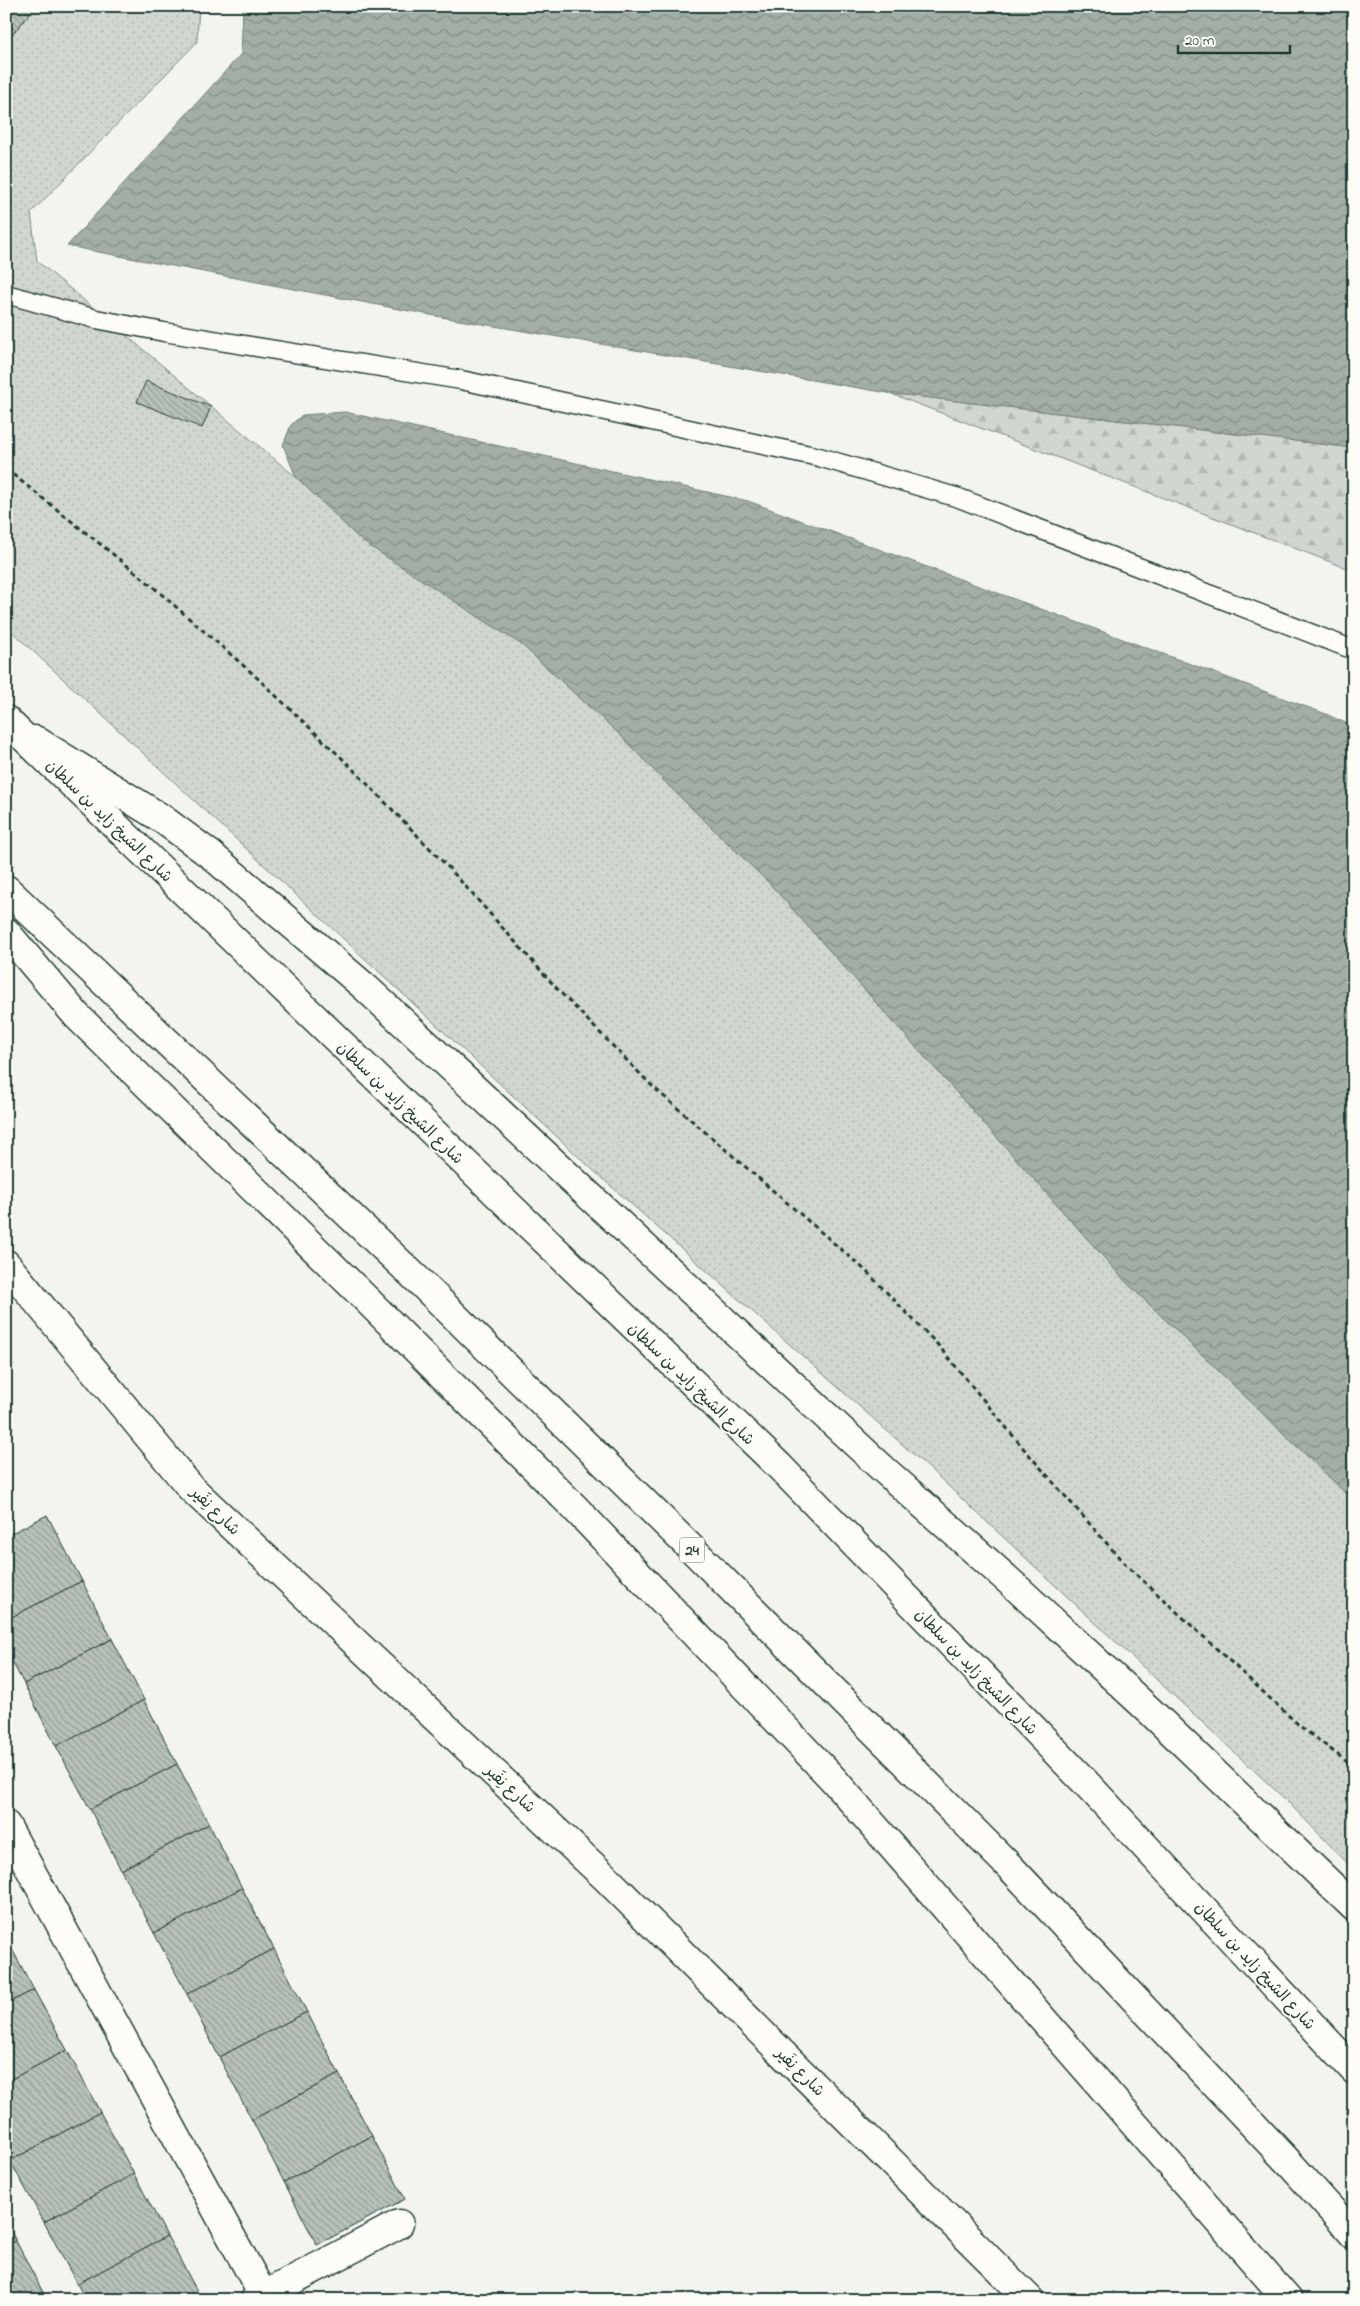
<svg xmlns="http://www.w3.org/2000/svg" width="1360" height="2306" font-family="'Indie Flower','Playpen Sans Arabic',sans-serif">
	<defs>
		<pattern id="green-dots" width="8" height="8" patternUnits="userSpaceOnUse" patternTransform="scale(1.25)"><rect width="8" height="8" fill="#d1d6d1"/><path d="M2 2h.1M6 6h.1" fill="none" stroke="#b3b9b4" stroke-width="1.8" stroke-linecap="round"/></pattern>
		<pattern id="forest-firs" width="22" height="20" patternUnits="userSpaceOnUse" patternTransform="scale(1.25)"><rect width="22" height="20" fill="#d1d6d1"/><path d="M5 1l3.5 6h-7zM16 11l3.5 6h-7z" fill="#b3b9b4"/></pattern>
		<pattern id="water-waves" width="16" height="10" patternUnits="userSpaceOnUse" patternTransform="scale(1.25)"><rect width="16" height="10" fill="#a3aea7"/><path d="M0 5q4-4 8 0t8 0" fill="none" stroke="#848f89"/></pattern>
		<pattern id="building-back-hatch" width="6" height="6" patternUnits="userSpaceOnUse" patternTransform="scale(1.25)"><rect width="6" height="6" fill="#b9c1bb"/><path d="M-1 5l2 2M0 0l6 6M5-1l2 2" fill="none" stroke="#969e99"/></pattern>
	</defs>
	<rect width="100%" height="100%" fill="#f4f4ef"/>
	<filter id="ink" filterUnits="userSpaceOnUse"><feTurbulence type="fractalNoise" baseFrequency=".02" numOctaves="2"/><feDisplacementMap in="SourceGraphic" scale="10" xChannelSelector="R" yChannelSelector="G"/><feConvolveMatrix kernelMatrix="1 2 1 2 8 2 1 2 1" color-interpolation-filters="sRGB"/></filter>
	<g filter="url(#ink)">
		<path fill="url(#green-dots)" stroke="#788a82" d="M6,6H199L197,42L31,213L37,261L296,477L362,541L522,645L618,733L673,790L770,884L1126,1282L1354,1501V1870L1287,1801L930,1469L594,1171L6,626Z"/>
		<path fill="url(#forest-firs)" stroke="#788a82" d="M889,393L1354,448V571Z"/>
		<g fill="url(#water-waves)" stroke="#6e8179">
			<path d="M243,6H1354V448L888,393L441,317L67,246L241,54Z"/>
			<path d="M345,412L748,501L1326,714L1354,727V1501L1126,1282L770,884L673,790L618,733L522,645L362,541L296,477L283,445L291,425L302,415Z"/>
		</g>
		<g fill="url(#building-back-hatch)" stroke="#1f3d34">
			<path d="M6,6H36L6,42Z"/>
			<path d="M6,86L11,90L6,96Z"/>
			<path d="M146,381L211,407L202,428L137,402Z"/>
			<path d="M47,1515L82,1581L6,1620V1536Z"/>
			<path d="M82,1581L112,1639L24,1684L6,1650V1620Z"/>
			<path d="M112,1639L144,1700L56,1746L24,1684Z"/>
			<path d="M144,1700L177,1764L90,1809L56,1746Z"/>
			<path d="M177,1764L209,1824L121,1870L90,1809Z"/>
			<path d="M209,1824L242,1888L154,1933L121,1870Z"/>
			<path d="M242,1888L274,1949L187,1994L154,1933Z"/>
			<path d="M6,1938L34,1990L6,2004Z"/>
			<path d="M274,1949L307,2012L219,2057L187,1994Z"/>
			<path d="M34,1990L67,2050L6,2082V2004Z"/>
			<path d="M307,2012L339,2074L252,2120L219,2057Z"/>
			<path d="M67,2050L100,2112L10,2161L6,2153V2082Z"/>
			<path d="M339,2074L372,2136L284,2182L252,2120Z"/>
			<path d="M100,2112L134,2174L44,2222L10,2161Z"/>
			<path d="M372,2136L405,2199L317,2245L284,2182Z"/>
			<path d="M134,2174L167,2236L77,2284L44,2222Z"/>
			<path d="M6,2222L16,2241L6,2246Z"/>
			<path d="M167,2236L202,2300H86L77,2284Z"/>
			<path d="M16,2241L47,2300H6V2246Z"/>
		</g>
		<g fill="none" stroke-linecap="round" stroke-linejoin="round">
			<defs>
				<path id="lane" d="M6,294L96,319L164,332L461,380L819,457L959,498L1354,650"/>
				<g id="street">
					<path d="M6,1264L191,1488L606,1878L1030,2300"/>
					<path d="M6,1825L263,2295"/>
					<path d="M255,2300L399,2224"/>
				</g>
				<g id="primary">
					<path d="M35,740L161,818L211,855L366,988L882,1468L1018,1589L1151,1712L1354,1907"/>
					<path d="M6,932L77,1016L365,1298L575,1508L833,1779L1288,2300"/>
				</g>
				<g id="highway">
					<path d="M6,720L779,1466L1085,1782L1354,2070"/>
					<path d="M6,889L420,1282L699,1556L1012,1869L1292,2166L1354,2235"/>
				</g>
			</defs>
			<use href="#lane" stroke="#1f3d34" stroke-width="21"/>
			<use href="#street" stroke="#1f3d34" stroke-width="31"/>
			<use href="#primary" stroke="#1f3d34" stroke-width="31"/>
			<use href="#highway" stroke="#1f3d34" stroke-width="31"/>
			<path stroke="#1f3d34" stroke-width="3" stroke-dasharray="5 4" stroke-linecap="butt" d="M6,469L144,579L252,673L346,762L449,868L560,992L653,1087L865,1270L938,1345L1024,1449L1124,1563L1301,1727L1354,1767"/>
			<use href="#lane" stroke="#fdfcf7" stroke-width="18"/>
			<use href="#street" stroke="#fdfcf7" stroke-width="28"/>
			<use href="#primary" stroke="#fdfcf7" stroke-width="28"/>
			<use href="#highway" stroke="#fdfcf7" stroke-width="28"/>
		</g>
	</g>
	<g text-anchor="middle" stroke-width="4" stroke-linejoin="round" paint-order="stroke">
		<rect fill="#fdfcf7" stroke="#62766e" stroke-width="1" x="679.5" y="1537.5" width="25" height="25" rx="4"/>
		<g font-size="15" font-weight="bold" fill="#1f3d34">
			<text x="692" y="1555">24</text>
		</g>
		<g font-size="16" fill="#1f3d34" stroke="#fdfcf7">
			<text transform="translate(110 820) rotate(44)" y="6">شارع الشيخ زايد بن سلطان</text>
			<text transform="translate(401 1102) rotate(44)" y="6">شارع الشيخ زايد بن سلطان</text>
			<text transform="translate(692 1383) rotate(44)" y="6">شارع الشيخ زايد بن سلطان</text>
			<text transform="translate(216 1510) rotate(44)" y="6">شارع نِفَير</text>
			<text transform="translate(977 1671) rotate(46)" y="6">شارع الشيخ زايد بن سلطان</text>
			<text transform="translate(511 1788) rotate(43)" y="6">شارع نِفَير</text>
			<text transform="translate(1256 1965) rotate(47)" y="6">شارع الشيخ زايد بن سلطان</text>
			<text transform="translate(801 2071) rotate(45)" y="6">شارع نِفَير</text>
		</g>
	</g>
	<rect width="1360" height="2306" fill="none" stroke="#fdfcf7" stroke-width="25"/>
	<rect x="12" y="12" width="1335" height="2281" fill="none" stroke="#1f3d34" stroke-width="2" filter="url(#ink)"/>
	<path d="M1178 45v8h112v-8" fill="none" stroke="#1f3d34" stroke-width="2.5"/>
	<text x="1185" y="45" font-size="15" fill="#1f3d34" stroke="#fdfcf7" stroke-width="4" paint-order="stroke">20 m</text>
</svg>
